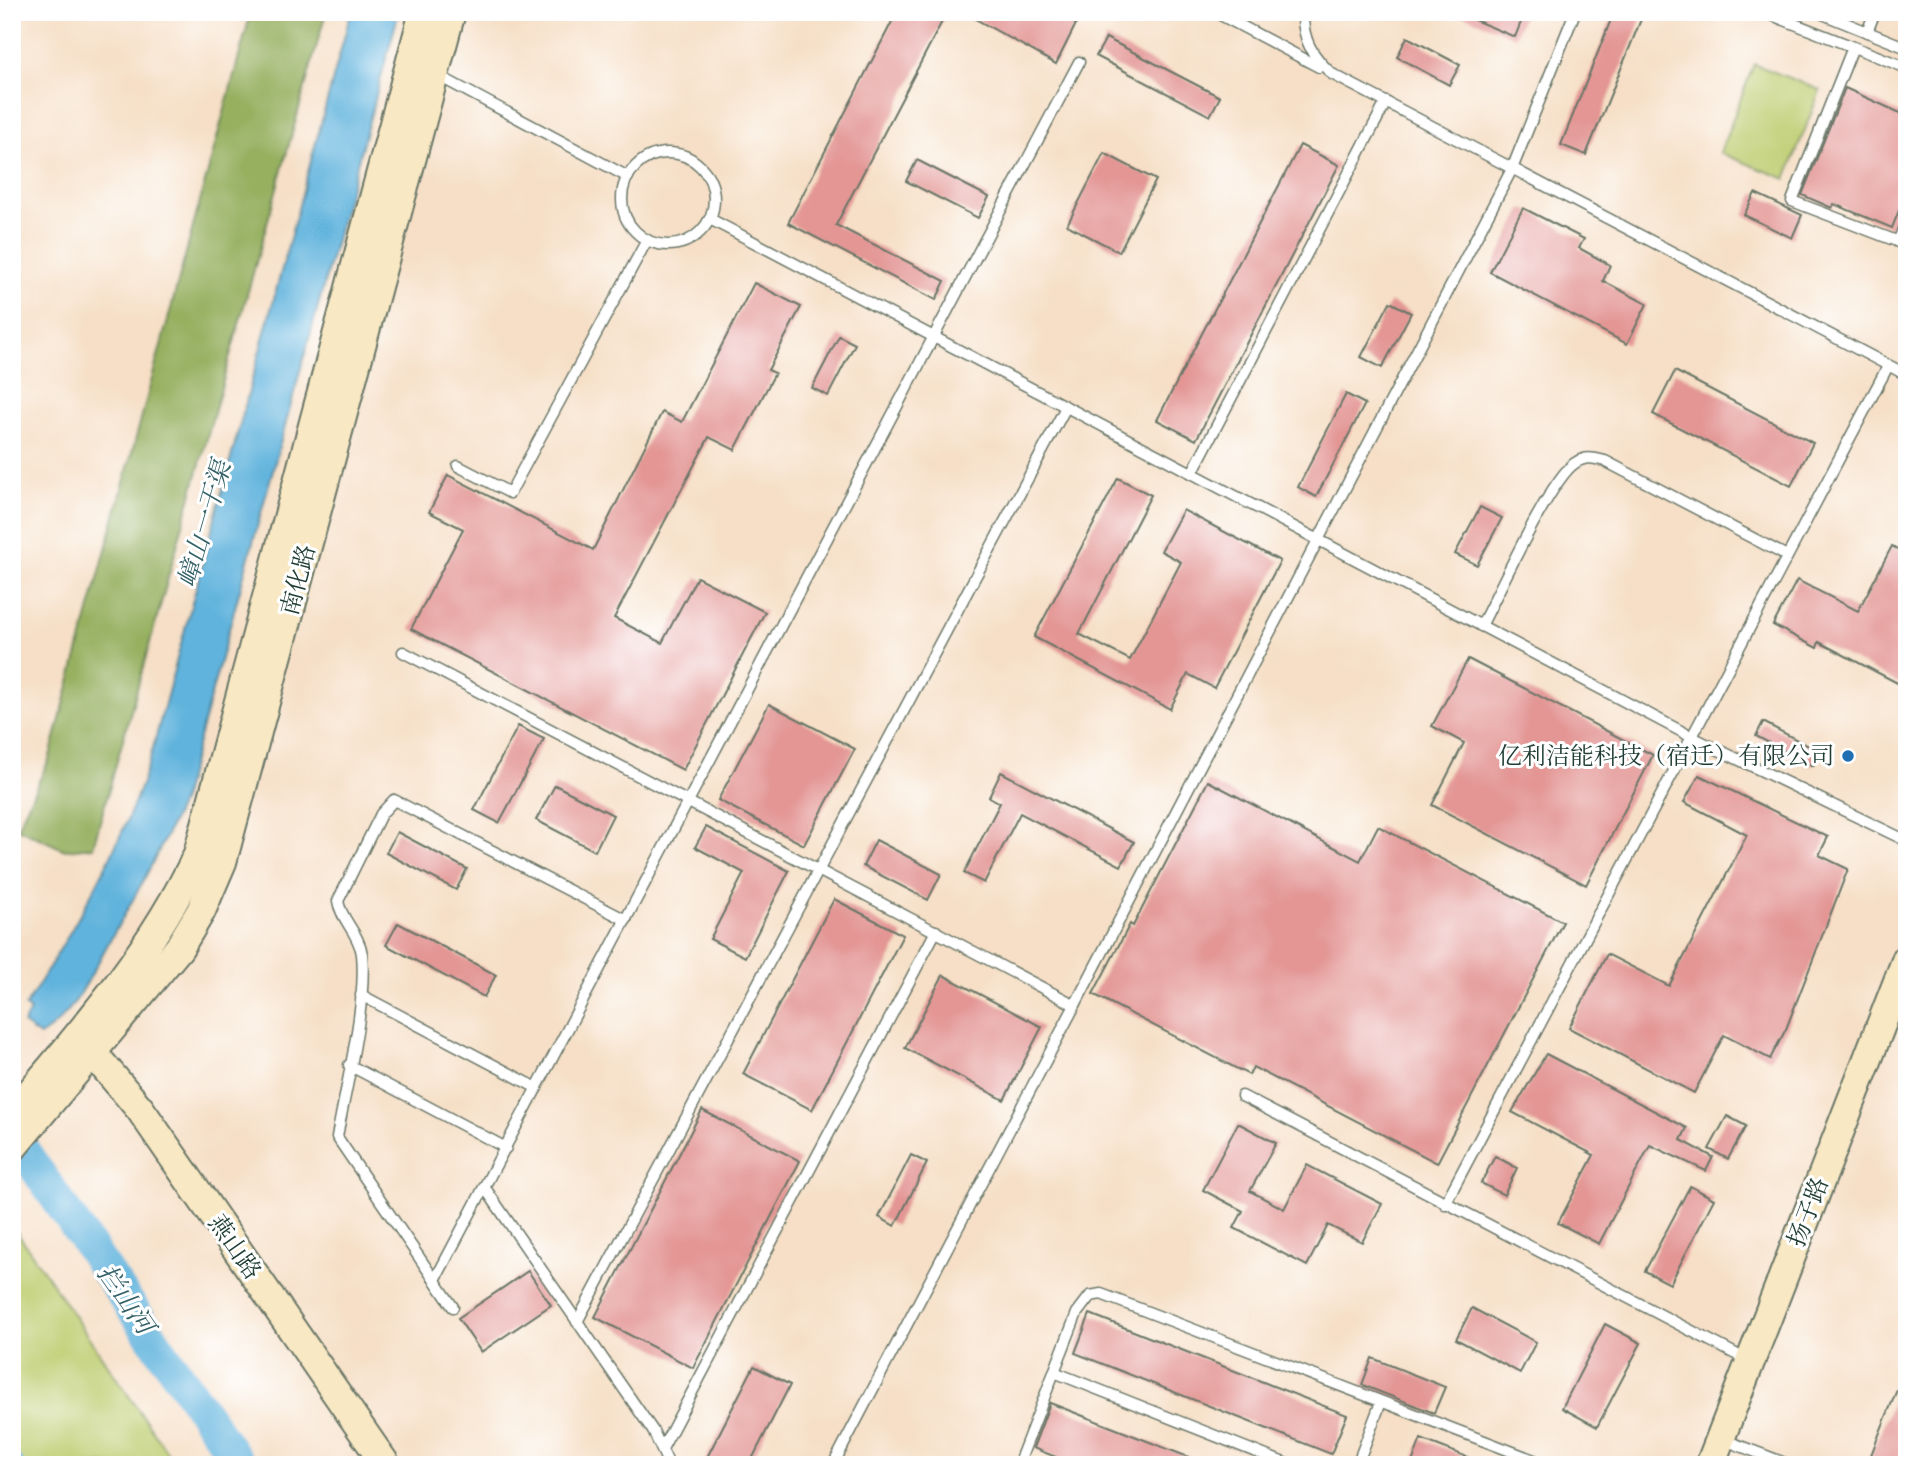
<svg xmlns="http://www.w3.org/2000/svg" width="1919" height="1477" font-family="'EB Garamond','Noto Serif SC',serif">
	<rect width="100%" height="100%" fill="#fff"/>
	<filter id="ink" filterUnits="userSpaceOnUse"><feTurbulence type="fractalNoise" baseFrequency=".0143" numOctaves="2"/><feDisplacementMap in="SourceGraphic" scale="14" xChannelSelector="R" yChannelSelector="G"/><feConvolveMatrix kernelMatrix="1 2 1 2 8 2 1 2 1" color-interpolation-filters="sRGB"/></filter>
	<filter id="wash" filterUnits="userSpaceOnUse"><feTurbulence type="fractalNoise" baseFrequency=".00686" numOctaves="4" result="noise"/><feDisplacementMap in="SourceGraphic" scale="28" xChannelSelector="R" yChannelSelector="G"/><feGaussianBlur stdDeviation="1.57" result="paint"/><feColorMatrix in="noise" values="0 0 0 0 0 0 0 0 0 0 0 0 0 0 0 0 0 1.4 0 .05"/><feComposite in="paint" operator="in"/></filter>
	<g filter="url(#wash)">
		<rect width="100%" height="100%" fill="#f6dfc6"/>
		<g fill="#bdcc6e" stroke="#6e8451" stroke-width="2">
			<path d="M1754,64L1820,90L1786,179L1720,153Z"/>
			<path d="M12,1225L176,1465H12Z"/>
		</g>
		<path fill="#96b061" stroke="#5a764a" stroke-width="2" d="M251,12H326L93,847L65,850L17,828L49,760Z"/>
		<path fill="#61b3dd" stroke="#407888" stroke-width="2" d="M351,12H399L182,800C161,850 136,895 109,942C90,976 74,1015 40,1036L23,1024L30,1011L25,1007C74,928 122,847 150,759Z"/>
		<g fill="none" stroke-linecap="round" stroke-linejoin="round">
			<path stroke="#61b3dd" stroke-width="5" d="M12,1450L23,1465"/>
			<path stroke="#61b3dd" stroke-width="33" d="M12,1134L240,1465"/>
		</g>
		<g id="blocks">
			<g fill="#e39694">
				<path d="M897,12H947L836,225L945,281L936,300L788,223Z"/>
				<path d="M963,12H1053L1076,24L1056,64Z"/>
				<path d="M1455,12H1525L1515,37Z"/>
				<path d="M1614,12H1644L1586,155L1561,145Z"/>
				<path d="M1407,37L1460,65L1449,85L1397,57Z"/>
				<path d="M1106,38L1220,97L1210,116L1096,56Z"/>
				<path d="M1845,88L1907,116V191L1892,228L1834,204L1832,208L1802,195Z"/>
				<path d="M1300,145L1339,165L1196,440L1157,420Z"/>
				<path d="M1104,153L1156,180L1119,252L1067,225Z"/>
				<path d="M917,160L989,197L978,218L906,181Z"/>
				<path d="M1755,193L1802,215L1792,238L1744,215Z"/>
				<path d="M1523,208L1584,239L1579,248L1610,265L1603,281L1647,304L1627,344L1490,272Z"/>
				<path d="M754,283L801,307L768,370L775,373L735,450L709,437L614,618L662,643L697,577L765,612L683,770L411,629L463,529L429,512L448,475L593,550L662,412L682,422Z"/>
				<path d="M1390,302L1411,313L1382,368L1361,357Z"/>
				<path d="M839,336L855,344L828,396L812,388Z"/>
				<path d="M1675,371L1813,443L1791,486L1653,414Z"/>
				<path d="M1346,394L1365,404L1316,497L1298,487Z"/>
				<path d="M1118,478L1151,495L1079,634L1130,660L1181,562L1161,551L1183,510L1280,561L1214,688L1188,674L1170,709L1034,637Z"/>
				<path d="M1480,507L1502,518L1477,565L1455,554Z"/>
				<path d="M1892,546L1907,554V688L1819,642L1817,648L1773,625L1797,580L1858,611Z"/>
				<path d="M1468,659L1653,755L1586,885L1432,805L1464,743L1432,726Z"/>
				<path d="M769,704L855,749L804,845L718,800Z"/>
				<path d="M1763,722L1820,752L1813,766L1756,736Z"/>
				<path d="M518,726L544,739L499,823L474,810Z"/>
				<path d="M1001,772L1134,842L1121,866L1020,813L984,883L964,873L1000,803L989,797Z"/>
				<path d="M1699,775L1828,837L1819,855L1848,869L1786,1029L1770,1059L1724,1035L1694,1093L1569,1028L1607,954L1669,986L1747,835L1684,802Z"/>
				<path d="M1208,781L1360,861L1378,826L1563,922L1437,1163L1253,1067L1249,1075L1093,994L1130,924L1133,926Z"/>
				<path d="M555,785L613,815L595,851L536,820Z"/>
				<path d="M706,827L789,871L745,957L710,939L744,873L695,847Z"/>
				<path d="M397,832L467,869L456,890L386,853Z"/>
				<path d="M876,840L941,874L928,900L863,866Z"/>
				<path d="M834,899L903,935L812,1110L743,1074Z"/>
				<path d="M398,923L496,975L484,997L386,945Z"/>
				<path d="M943,975L1042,1027L1004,1100L905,1048Z"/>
				<path d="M1546,1054L1687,1128L1681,1140L1713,1157L1706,1171L1650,1145L1599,1244L1558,1223L1594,1155L1512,1112Z"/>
				<path d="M702,1110L800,1161L693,1368L595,1317Z"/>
				<path d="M1727,1116L1746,1126L1728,1159L1709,1149Z"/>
				<path d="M1238,1123L1276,1143L1250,1191L1284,1209L1307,1165L1382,1204L1362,1242L1328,1225L1307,1266L1234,1228L1243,1211L1203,1190Z"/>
				<path d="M911,1155L927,1163L895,1226L879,1217Z"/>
				<path d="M1495,1156L1517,1168L1504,1195L1481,1183Z"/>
				<path d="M1690,1186L1714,1199L1670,1284L1645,1271Z"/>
				<path d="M528,1271L551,1305L481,1352L458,1318Z"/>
				<path d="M1472,1308L1536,1342L1520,1373L1456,1339Z"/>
				<path d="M1090,1314L1347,1415L1331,1454L1075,1353Z"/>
				<path d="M1605,1324L1641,1343L1597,1427L1562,1408Z"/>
				<path d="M1372,1358L1445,1387L1434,1413L1362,1385Z"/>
				<path d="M754,1366L790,1385L749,1465H703Z"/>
				<path d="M1906,1367L1907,1465H1867Z"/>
				<path d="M1050,1403L1206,1464V1465H1076L1033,1448Z"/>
				<path d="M1421,1439L1485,1464V1465H1411Z"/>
			</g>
		</g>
	</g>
	<g filter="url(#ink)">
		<use href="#blocks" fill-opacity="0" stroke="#6a7667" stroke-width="2"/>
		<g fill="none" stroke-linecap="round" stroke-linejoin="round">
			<defs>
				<g id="lane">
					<path d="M1215,12L1319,67"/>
					<path d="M1303,12C1302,39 1312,56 1332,74L1907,375"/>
					<path d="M1764,12L1907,68"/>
					<path d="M1818,12L1907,48"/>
					<path d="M1867,32L1875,12"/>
					<path d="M1853,47L1792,201L1907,245"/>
					<path d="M437,75L628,177"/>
					<circle cx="668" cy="199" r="46"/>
					<path d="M710,219L1692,737L1907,841"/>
					<path d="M1898,242L1907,220"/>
					<path d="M458,466L510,493L647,240"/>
					<path d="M1192,473L1386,102"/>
					<path d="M1481,626C1498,594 1550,479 1575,463C1585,456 1594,458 1605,461L1787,556"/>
					<path d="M403,652L1075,1005L833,1465"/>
					<path d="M361,995L537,1088"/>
					<path d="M1075,1005L1512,169L1575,12"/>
					<path d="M349,1065L506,1148"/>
					<path d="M1242,1096L1749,1361"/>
					<path d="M485,1188L653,1431L669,1465"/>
					<path d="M1445,1204L1888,366"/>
					<path d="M435,1280L1079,62"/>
					<path d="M453,1307L337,1137C346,1086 367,1004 362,954C359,933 341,920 338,901L381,814L394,800L626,920"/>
					<path d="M577,1322L1066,407"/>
					<path d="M1054,1372L1289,1465"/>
					<path d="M1722,1439L1790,1465"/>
					<path d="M662,1449L936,931"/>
					<path d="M1018,1465L1077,1313L1090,1296L1101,1294L1547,1465"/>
					<path d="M1357,1465L1381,1402"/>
				</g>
				<g id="secondary">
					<path d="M81,1039L140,1109L386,1465"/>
					<path d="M12,1114C81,1033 153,951 198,854L424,12"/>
					<path d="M12,1148L179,948L201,911L222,862L451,12"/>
					<path d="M1710,1465L1907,958"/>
				</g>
			</defs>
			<use href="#lane" stroke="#6a7667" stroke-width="13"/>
			<use href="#secondary" stroke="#6a7667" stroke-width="32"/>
			<use href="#lane" stroke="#fff" stroke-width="10"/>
			<use href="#secondary" stroke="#f8e8c3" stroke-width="28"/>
		</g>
	</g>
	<circle fill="#1f6fb2" stroke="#fff" stroke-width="2.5" cx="1848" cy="756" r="7"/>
	<g text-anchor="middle" stroke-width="6" stroke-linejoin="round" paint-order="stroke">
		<g font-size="24" fill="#1f3d34" stroke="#fff">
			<text transform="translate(298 580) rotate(-75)" y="8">南化路</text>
			<text transform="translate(1808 1212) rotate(-69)" y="8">扬子路</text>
			<text transform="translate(235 1247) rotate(55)" y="8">燕山路</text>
		</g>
		<g font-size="24" fill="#1f3d34" stroke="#fff" text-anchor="end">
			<text x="1834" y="764">亿利洁能科技（宿迁）有限公司</text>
		</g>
		<g font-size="26" font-style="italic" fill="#336067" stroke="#fff">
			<text transform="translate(204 524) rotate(-74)" y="9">嶂山一干渠</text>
			<text transform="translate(126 1299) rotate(55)" y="9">拦山河</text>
		</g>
	</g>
	<rect width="1919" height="1477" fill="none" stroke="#fff" stroke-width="42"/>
</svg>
